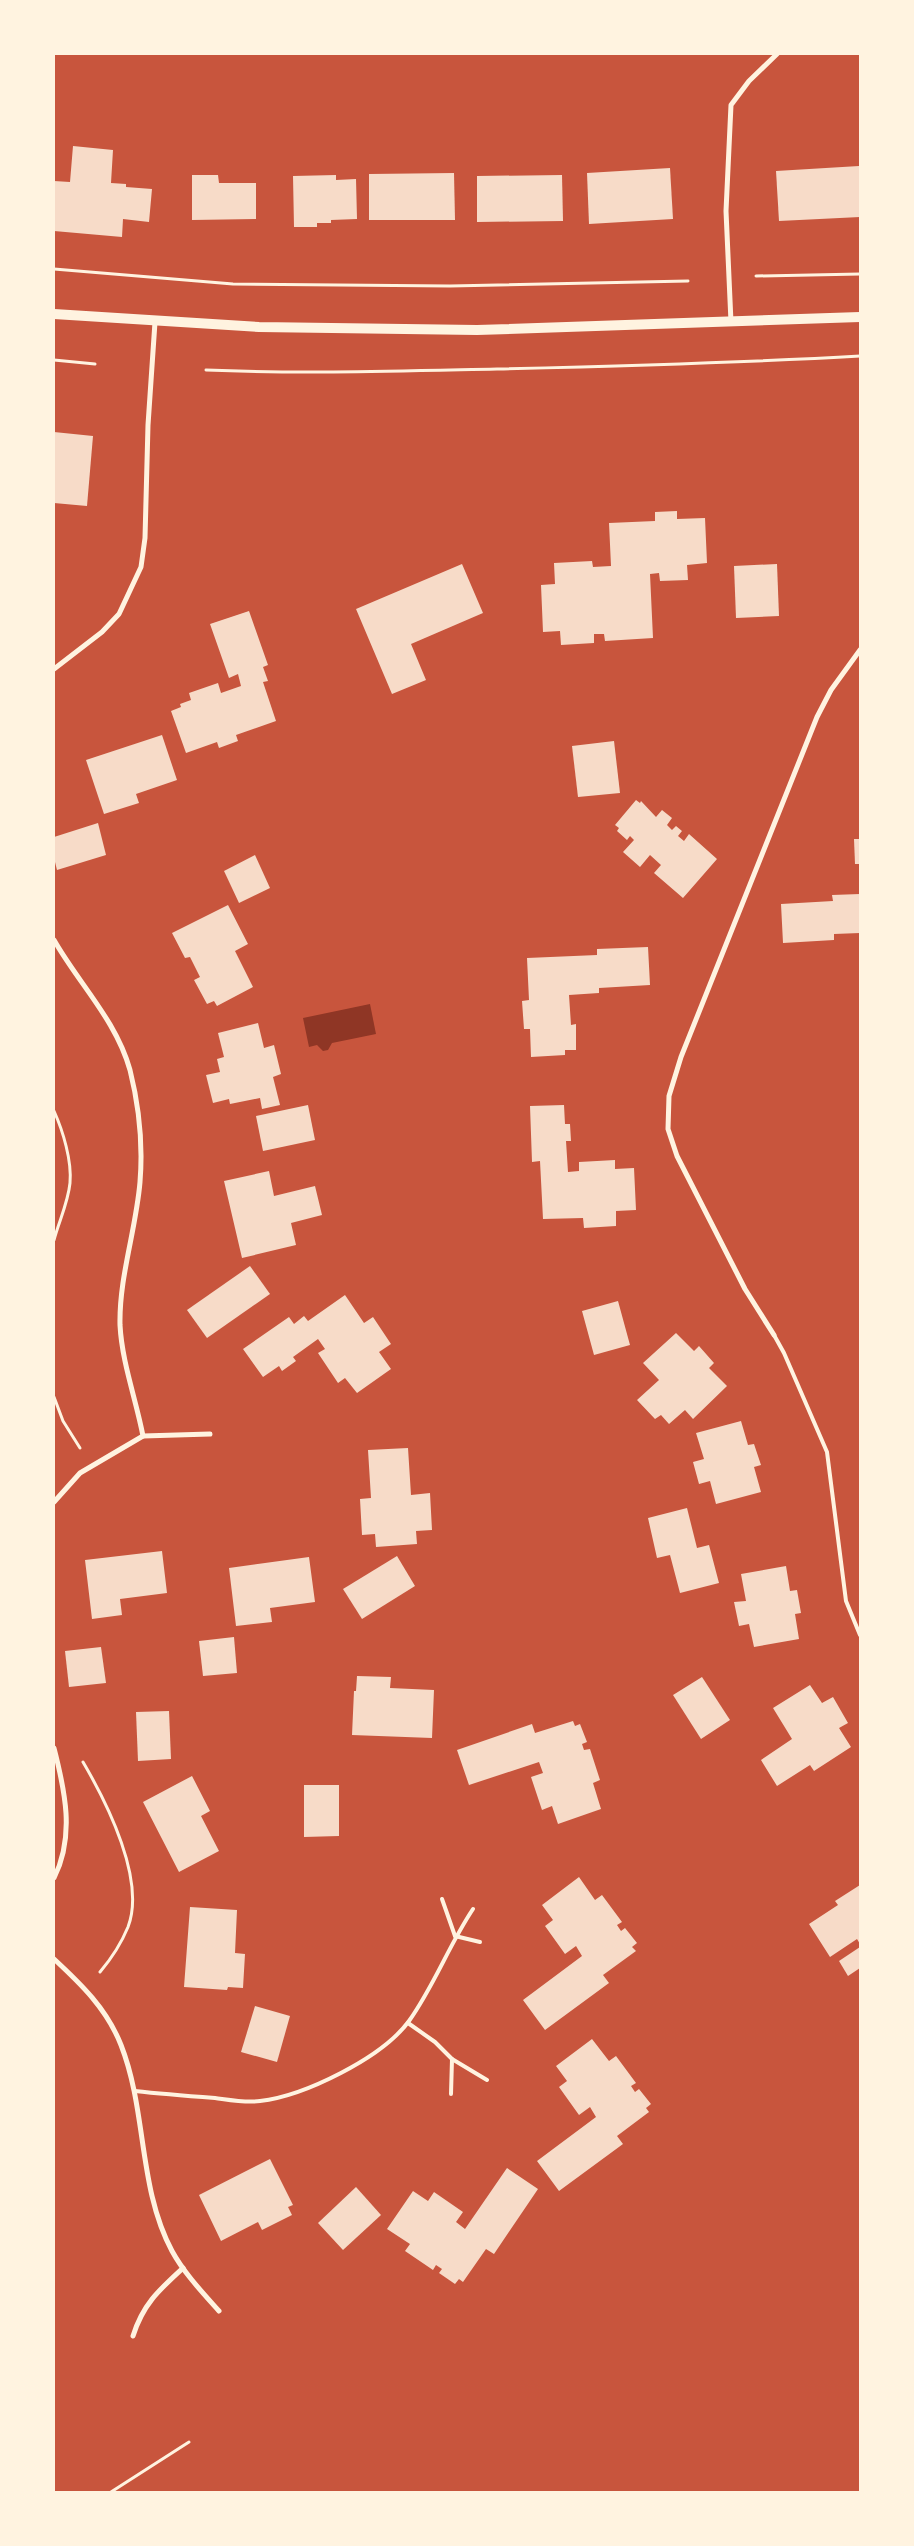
<svg xmlns="http://www.w3.org/2000/svg" width="914" height="2546" font-family="'Public Sans',sans-serif">
	<rect width="100%" height="100%" fill="#c8553d"/>
	<path fill="#8f3625" d="M370,1004L376,1034L332,1043L328,1050L323,1051L317,1045L309,1047L303,1018Z"/>
	<g fill="#f7dbc8">
		<path d="M73,146L113,150L111,183L126,184V187L152,189L149,222L123,219L122,237L54,231V181L70,182Z"/>
		<path d="M859,166L860,217L779,221L776,171Z"/>
		<path d="M670,168L673,219L589,224L587,173Z"/>
		<path d="M454,173L455,220H369V174Z"/>
		<path d="M192,175H218L219,183H256V219L192,220Z"/>
		<path d="M336,175V180L356,179L357,219L331,220V223H317V227H294L293,176Z"/>
		<path d="M562,175L563,221L477,222V176Z"/>
		<path d="M54,432L93,436L87,506L54,503Z"/>
		<path d="M677,511V519L705,518L707,563L687,565L688,580L660,581L659,573L650,574L653,638L605,641L604,634H594V643L561,645L560,631L543,632L541,585L555,584L554,563L592,561L593,567L611,566L609,523L655,521V512Z"/>
		<path d="M462,564L483,613L411,644L426,680L392,694L356,609Z"/>
		<path d="M777,564L779,616L736,618L734,566Z"/>
		<path d="M249,611L268,665L263,667L268,681L263,682L276,721L236,735L238,741L219,748L217,742L186,753L171,711L181,707L180,704L191,700L189,693L218,683L221,693L241,686L238,674L229,678L210,624Z"/>
		<path d="M162,735L177,780L136,794L139,803L104,814L86,760Z"/>
		<path d="M614,741L620,793L578,797L572,746Z"/>
		<path d="M636,800L640,803L641,801L656,817L662,810L672,818L667,825L672,830L676,826L682,831L678,836L684,841L689,834L717,859L683,898L654,873L661,865L650,855L640,867L623,852L634,840L630,836L627,840L617,831L619,828L615,825Z"/>
		<path d="M98,823L106,855L57,870L54,858V837Z"/>
		<path d="M854,839H860V864H855Z"/>
		<path d="M255,855L270,888L239,903L224,871Z"/>
		<path d="M860,894V933L834,934V940L783,943L781,904L833,901L832,895Z"/>
		<path d="M228,905L248,944L235,951L253,987L217,1006L214,1001L207,1004L194,980L200,977L190,957L185,958L172,933Z"/>
		<path d="M648,947L650,985L599,988V993L569,995L571,1025L576,1024V1050H565V1055L531,1057L530,1029H524L522,1001L529,1000L527,958L597,955V949Z"/>
		<path d="M258,1023L264,1048L274,1045L281,1074L273,1077L280,1105L262,1109L260,1098L230,1104L229,1099L213,1103L206,1075L220,1072L217,1059L224,1057L218,1033Z"/>
		<path d="M308,1105L315,1140L263,1151L256,1116Z"/>
		<path d="M564,1105L565,1124H570L571,1141H566L568,1172L579,1171V1162L615,1160V1169L634,1168L636,1210L616,1211V1226L584,1228L583,1218L543,1219L540,1161L532,1162L530,1106Z"/>
		<path d="M269,1171L274,1196L315,1186L322,1215L291,1223L296,1245L242,1258L224,1181Z"/>
		<path d="M250,1266L270,1294L207,1338L187,1310Z"/>
		<path d="M345,1295L364,1323L373,1317L391,1344L379,1352L391,1369L357,1393L345,1378L338,1383L318,1353L325,1349L318,1339L293,1357L296,1361L282,1371L279,1366L263,1377L243,1349L289,1317L294,1324L304,1316L308,1321Z"/>
		<path d="M618,1301L630,1345L594,1355L582,1311Z"/>
		<path d="M676,1333L694,1351L699,1346L714,1363L709,1368L727,1386L693,1419L685,1410L669,1424L661,1415L655,1419L637,1400L659,1380L643,1363Z"/>
		<path d="M741,1421L748,1445L754,1444L761,1465L754,1467L761,1492L716,1504L710,1481L699,1484L693,1462L704,1459L696,1433Z"/>
		<path d="M408,1448L411,1495L430,1493L432,1530L416,1531L417,1544L376,1547L375,1534L362,1535L360,1499L371,1498L368,1450Z"/>
		<path d="M687,1508L697,1548L709,1545L719,1583L680,1593L670,1555L657,1558L648,1518Z"/>
		<path d="M162,1551L167,1593L120,1599L122,1615L92,1619L85,1560Z"/>
		<path d="M397,1556L415,1586L362,1619L343,1589Z"/>
		<path d="M309,1557L315,1602L270,1608L272,1622L236,1626L229,1568Z"/>
		<path d="M786,1566L790,1591L797,1590L801,1613L795,1614L799,1639L754,1647L749,1624L739,1626L734,1602L746,1601L741,1574Z"/>
		<path d="M234,1637L237,1673L203,1676L199,1641Z"/>
		<path d="M101,1647L106,1683L69,1687L65,1651Z"/>
		<path d="M357,1676L391,1677L390,1688L434,1690L432,1738L352,1735L354,1691H356Z"/>
		<path d="M702,1677L730,1720L701,1739L673,1695Z"/>
		<path d="M810,1685L822,1703L833,1697L848,1723L839,1728L851,1747L814,1771L810,1765L777,1786L761,1760L792,1739L773,1708Z"/>
		<path d="M169,1711L171,1759L138,1761L136,1712Z"/>
		<path d="M573,1721L575,1726L580,1724L587,1742L582,1744L584,1750L590,1749L600,1780L593,1783L601,1809L558,1824L552,1806L542,1810L531,1777L543,1773L539,1762L469,1785L457,1750L532,1724L535,1733Z"/>
		<path d="M192,1776L210,1811L201,1816L219,1851L179,1872L143,1802Z"/>
		<path d="M304,1785H339V1836L304,1837Z"/>
		<path d="M579,1877L595,1900L602,1895L622,1922L617,1925L621,1931L625,1928L637,1943L632,1947L636,1951L603,1975L609,1983L545,2030L523,2000L582,1956L576,1946L565,1954L545,1926L553,1920L542,1905Z"/>
		<path d="M860,1885V1944L857,1939L830,1957L809,1924L838,1905L835,1901Z"/>
		<path d="M190,1907L237,1910L235,1953L245,1954L243,1988L228,1987L227,1990L184,1987Z"/>
		<path d="M860,1947V1968L848,1976L839,1961Z"/>
		<path d="M255,2006L290,2016L277,2062L241,2052Z"/>
		<path d="M592,2039L609,2061L616,2056L636,2083L631,2086L635,2092L639,2089L651,2104L646,2108L649,2112L617,2136L623,2144L559,2191L537,2161L596,2117L590,2107L579,2115L559,2087L567,2081L556,2066Z"/>
		<path d="M270,2159L293,2205L288,2207L292,2215L262,2230L258,2222L221,2241L199,2195Z"/>
		<path d="M507,2168L538,2189L494,2254L486,2249L463,2282L459,2279L455,2284L439,2273L442,2269L436,2265L433,2270L405,2251L410,2244L387,2229L413,2191L428,2201L434,2192L463,2212L456,2222L465,2229Z"/>
		<path d="M356,2187L381,2215L343,2250L318,2223Z"/>
	</g>
	<g fill="none" stroke-linecap="round" stroke-linejoin="round">
		<g stroke="#fff3e0" stroke-width="3">
			<path d="M54,269L233,284L450,286L688,281"/>
			<path d="M756,276L860,274"/>
			<path d="M54,360L95,364"/>
			<path d="M206,370C303,374 400,371 497,369C618,366 739,363 860,356"/>
			<path d="M54,1111C63,1131 72,1161 70,1183C68,1203 59,1221 54,1240"/>
			<path d="M54,1397L63,1421L80,1448"/>
			<path d="M83,1762C107,1803 146,1880 128,1927C121,1944 111,1959 100,1972"/>
			<path d="M111,2492L189,2442"/>
		</g>
		<g stroke="#fff3e0" stroke-width="4">
			<path d="M774,1335L784,1353L827,1452L846,1601L860,1635"/>
			<path d="M442,1899L455,1936"/>
			<path d="M455,1936L480,1942"/>
			<path d="M408,2023L435,2042L452,2059L487,2080"/>
			<path d="M135,2091C162,2094 188,2096 215,2098C230,2100 246,2103 260,2101C304,2096 382,2058 409,2021C434,1986 449,1945 473,1909"/>
			<path d="M451,2094L452,2059"/>
		</g>
		<g stroke="#fff3e0" stroke-width="5">
			<path d="M731,322L726,211L731,105L749,81L777,54"/>
			<path d="M54,669L102,632L119,614L141,567L145,538L148,425L155,322"/>
			<path d="M54,940C79,984 116,1020 130,1070C139,1106 143,1145 140,1182C136,1230 119,1277 120,1325C122,1363 136,1399 143,1436L80,1473L54,1502"/>
			<path d="M774,1335L745,1289L677,1156L668,1129L669,1096L681,1057L817,717L831,690L860,650"/>
			<path d="M143,1436L210,1434"/>
			<path d="M54,1748C65,1791 75,1836 54,1878"/>
			<path d="M54,1959C81,1984 107,2009 121,2045C147,2111 138,2188 172,2251C184,2273 202,2292 219,2311"/>
			<path d="M133,2336C143,2304 159,2290 183,2268"/>
		</g>
		<path stroke="#fff3e0" stroke-width="10" d="M54,314L259,327L477,330L860,317"/>
	</g>
	<rect width="914" height="2546" fill="none" stroke="#fff3e0" stroke-width="110"/>
</svg>
